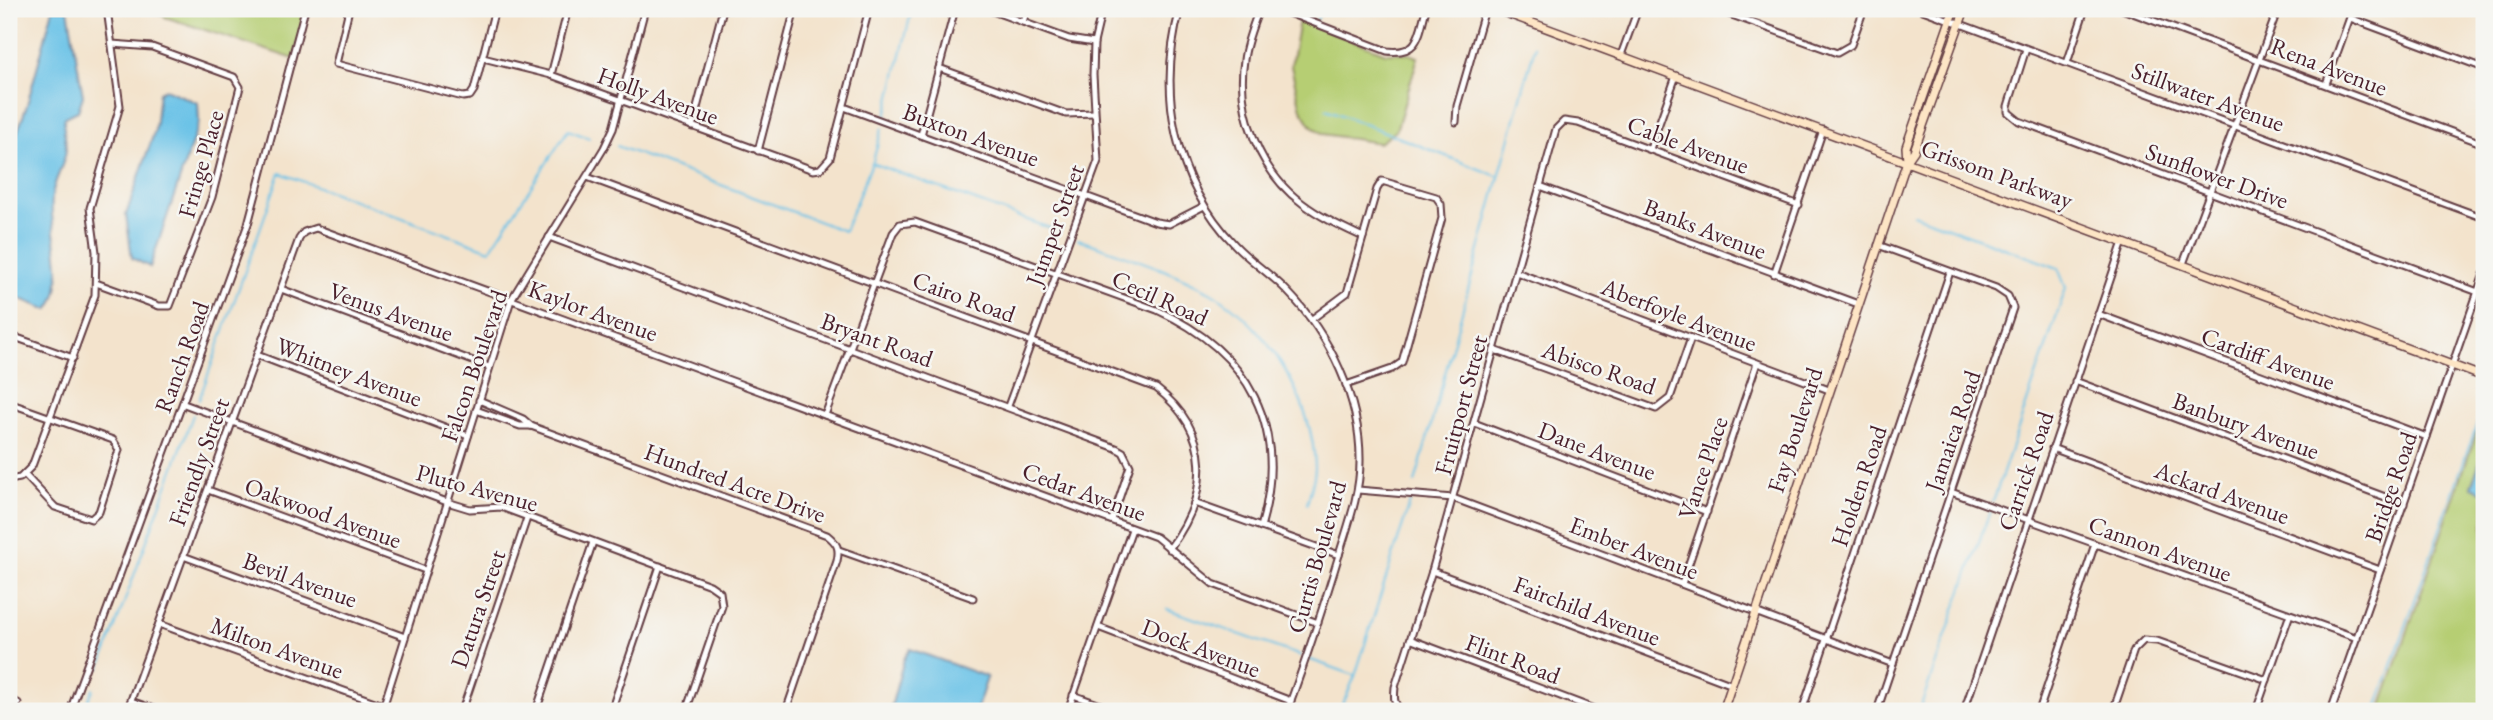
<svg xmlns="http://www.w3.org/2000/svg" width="2493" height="720" font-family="'EB Garamond',serif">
	<rect width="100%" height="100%" fill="#f6f6f2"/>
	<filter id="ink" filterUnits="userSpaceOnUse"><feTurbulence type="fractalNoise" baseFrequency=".0143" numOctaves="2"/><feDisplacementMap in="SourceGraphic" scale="14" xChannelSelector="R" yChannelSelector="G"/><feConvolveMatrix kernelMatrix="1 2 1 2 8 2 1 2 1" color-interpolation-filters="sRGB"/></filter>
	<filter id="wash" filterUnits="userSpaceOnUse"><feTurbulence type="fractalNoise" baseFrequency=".00686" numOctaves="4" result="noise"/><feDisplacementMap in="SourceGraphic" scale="28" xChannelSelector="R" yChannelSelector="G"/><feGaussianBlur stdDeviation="1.57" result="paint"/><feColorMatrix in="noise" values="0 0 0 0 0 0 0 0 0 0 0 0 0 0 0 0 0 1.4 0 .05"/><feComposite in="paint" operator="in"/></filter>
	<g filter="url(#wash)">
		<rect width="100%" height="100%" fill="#f3e3cc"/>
		<g fill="#b6ce73" stroke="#80764f" stroke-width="2">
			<path d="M154,9H306L294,59L165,17Z"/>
			<path d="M1299,20L1386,53H1407L1418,57L1396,131L1379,143L1323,134L1311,125L1301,109L1291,66Z"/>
			<path d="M2484,411V450L2471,487L2484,492V711H2380Z"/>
		</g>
		<g fill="#6ac2e7" stroke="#5a7089" stroke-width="2">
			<path d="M53,9H68L83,96L78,111L65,117C61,130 67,137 66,149C65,165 53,181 52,197C48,230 71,283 48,310L9,294V156L27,105Z"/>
			<path d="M165,89L198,103L199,122L150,267L132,258L126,215L155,130L159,92Z"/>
			<path d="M2484,450V492L2471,487Z"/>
			<path d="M910,649L985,676L987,678L976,711H890L904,659Z"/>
		</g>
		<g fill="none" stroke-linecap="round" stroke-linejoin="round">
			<g stroke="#6ac2e7" stroke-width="2">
				<path d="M1317,20L1320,9"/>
				<path d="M1326,109L1497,176"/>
				<path d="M886,116L912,9"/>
				<path d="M617,146L844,231L872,163L1060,232"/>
				<path d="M873,161L882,128"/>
				<path d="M1913,214L2058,268L2066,288L1993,502"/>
				<path d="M1078,239C1122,255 1170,269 1212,293C1268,326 1313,401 1315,467C1315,479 1310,492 1307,504"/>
				<path d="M199,400L280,173L490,250L568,130L589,138"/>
				<path d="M1415,483L1535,46"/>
				<path d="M1167,609L1301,656"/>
				<path d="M1308,659L1354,675"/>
				<path d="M100,668L193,415"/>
				<path d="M84,711L93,689"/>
				<path d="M1340,711L1355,676L1410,502"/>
				<path d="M1919,711L1990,511"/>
				<path d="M2376,711L2484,404"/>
			</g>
		</g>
	</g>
	<g filter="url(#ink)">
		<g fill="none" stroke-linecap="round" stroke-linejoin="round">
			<defs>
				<g id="street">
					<path d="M349,9L336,64L463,97L470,96L474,90L495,9"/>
					<path d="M987,9L1069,39L1094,43"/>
					<path d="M1180,9C1157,93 1174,181 1235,245C1251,262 1271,274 1287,291C1330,335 1361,400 1360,462C1360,494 1348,525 1339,555C1323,608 1306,660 1287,711"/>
					<path d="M1259,9C1253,26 1246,42 1244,60C1236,112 1260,172 1302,203C1320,217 1342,227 1363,237"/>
					<path d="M1278,9L1387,51C1419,55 1419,35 1426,9"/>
					<path d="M1715,9L1837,53L1851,45L1864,9"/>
					<path d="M1920,9L2484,218"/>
					<path d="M2122,9L2484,144"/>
					<path d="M2350,18L2484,68"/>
					<path d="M1023,22L1027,9"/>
					<path d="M9,28L14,9"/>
					<path d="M2026,49L2008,106V112L2019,121L2478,292"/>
					<path d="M1621,55L1638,9"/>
					<path d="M483,58L551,75L813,170L820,169L830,158L869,9"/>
					<path d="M2067,63L2085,9"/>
					<path d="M939,68L1066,114L1094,113"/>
					<path d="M551,75L568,9"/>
					<path d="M2326,84L2353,9"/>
					<path d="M844,107L1156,222L1169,224L1204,206"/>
					<path d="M1456,122L1457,106L1485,9"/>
					<path d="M692,127L723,9"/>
					<path d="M921,135L955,9"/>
					<path d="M1650,149L1676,76"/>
					<path d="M758,151L795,9"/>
					<path d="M587,177L1156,388C1213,432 1211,494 1169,549"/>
					<path d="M1540,186L1858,304"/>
					<path d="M549,237L1116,448L1123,452L1130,466L1112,520"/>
					<path d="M2183,264L2278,9"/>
					<path d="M1516,272L1829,390"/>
					<path d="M1774,274L1823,130"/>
					<path d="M96,283L159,306H170L212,197L240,87L234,77L152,47L112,44"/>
					<path d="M281,289L489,367"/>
					<path d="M2098,314L2427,437"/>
					<path d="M1312,319L1347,293L1377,189L1382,181L1436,197L1441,204L1442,218L1402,362L1392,369L1346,385"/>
					<path d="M9,335L73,358"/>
					<path d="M1494,350L1656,409L1670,398L1691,338"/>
					<path d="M257,355L468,436"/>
					<path d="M2075,381L2404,504"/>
					<path d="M479,400L523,419L531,426"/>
					<path d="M9,403L113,440L119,450L99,512L91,519L55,507L24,474"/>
					<path d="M184,404L447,502L470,509L501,507L710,585L720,592L722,606L686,711"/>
					<path d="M1008,406L1098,161L1093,75L1094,43L1102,9"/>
					<path d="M476,410L520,426H531L827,535C837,543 840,548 837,561L786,711"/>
					<path d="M825,415L893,233L900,224L915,222L1157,310C1249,352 1290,427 1261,527"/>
					<path d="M1474,423L1707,512"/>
					<path d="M2052,448L2380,570"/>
					<path d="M9,480L20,478L32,466L95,295L96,252L90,208L120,106L107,9"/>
					<path d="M208,490L425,570"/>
					<path d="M1358,490L1453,498L1893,664"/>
					<path d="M1951,492L2357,638"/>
					<path d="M1194,503L1339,555"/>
					<path d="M839,550L973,598"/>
					<path d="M183,556L405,637"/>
					<path d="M1432,571L1730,684"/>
					<path d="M1682,584L1757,363"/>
					<path d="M159,624L383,705"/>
					<path d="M1098,627L1291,701"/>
					<path d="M1412,640L1600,711"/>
					<path d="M1073,695L1117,711"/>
					<path d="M9,699L18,703"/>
					<path d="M131,701L159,711"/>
					<path d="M70,711L248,224L305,9"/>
					<path d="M127,711L299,239L304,232L316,228L1156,537L1213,584L1318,623"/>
					<path d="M382,711L511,300L604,148L613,129L645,9"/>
					<path d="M462,711L527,518"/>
					<path d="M536,711L593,542"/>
					<path d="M611,711L660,566"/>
					<path d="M1068,711L1132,529"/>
					<path d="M1403,711C1393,705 1394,698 1395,687L1432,571L1556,129L1564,121L1578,123L1799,205"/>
					<path d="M1802,711L1950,272"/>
					<path d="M1877,711L2013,308L2008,296L1996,288L1878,245"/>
					<path d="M1964,711L2123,242"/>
					<path d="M2039,711L2095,544"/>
					<path d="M2113,711L2134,650L2144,640L2157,641L2267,680"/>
					<path d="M2256,711L2290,614"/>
					<path d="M2331,711L2484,274"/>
				</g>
				<g id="secondary">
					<path d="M1495,9L2484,377"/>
					<path d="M1907,160L1906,147L1954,9"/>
					<path d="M1723,711L1907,161L1914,151L1965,9"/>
				</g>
			</defs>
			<use href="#street" stroke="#633c43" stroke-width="9"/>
			<use href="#secondary" stroke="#633c43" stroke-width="10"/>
			<use href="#street" stroke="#fff" stroke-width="5"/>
			<use href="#secondary" stroke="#fde5c5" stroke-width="7"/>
		</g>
	</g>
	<g text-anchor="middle" stroke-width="5" stroke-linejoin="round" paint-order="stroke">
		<g font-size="24" fill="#4a1f2b" stroke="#f6f6f2">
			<text transform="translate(2329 67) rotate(21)" y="8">Rena Avenue</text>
			<text transform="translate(658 96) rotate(20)" y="8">Holly Avenue</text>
			<text transform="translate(2208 97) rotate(20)" y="8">Stillwater Avenue</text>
			<text transform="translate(971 135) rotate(20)" y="8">Buxton Avenue</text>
			<text transform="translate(1688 145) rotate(20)" y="8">Cable Avenue</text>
			<text transform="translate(201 164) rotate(-74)" y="8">Fringe Place</text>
			<text transform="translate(1997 174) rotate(20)" y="8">Grissom Parkway</text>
			<text transform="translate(2217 176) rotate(20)" y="8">Sunflower Drive</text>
			<text transform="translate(1055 225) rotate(-70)" y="8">Jumper Street</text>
			<text transform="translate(1705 229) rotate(21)" y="8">Banks Avenue</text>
			<text transform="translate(964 297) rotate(20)" y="8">Cairo Road</text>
			<text transform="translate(1160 298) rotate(24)" y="8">Cecil Road</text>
			<text transform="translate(593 311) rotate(20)" y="8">Kaylor Avenue</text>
			<text transform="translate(391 312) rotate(20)" y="8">Venus Avenue</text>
			<text transform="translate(1679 315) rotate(21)" y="8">Aberfoyle Avenue</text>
			<text transform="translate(877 340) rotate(20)" y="8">Bryant Road</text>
			<text transform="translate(182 357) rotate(-70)" y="8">Ranch Road</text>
			<text transform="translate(2268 359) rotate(20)" y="8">Cardiff Avenue</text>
			<text transform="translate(474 366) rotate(-71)" y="8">Falcon Boulevard</text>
			<text transform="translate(1599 368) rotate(19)" y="8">Abisco Road</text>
			<text transform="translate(349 372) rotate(21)" y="8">Whitney Avenue</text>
			<text transform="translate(1461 405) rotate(-75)" y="8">Fruitport Street</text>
			<text transform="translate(2246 426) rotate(20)" y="8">Banbury Avenue</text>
			<text transform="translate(1795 430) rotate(-72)" y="8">Fay Boulevard</text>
			<text transform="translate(1953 431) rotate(-71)" y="8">Jamaica Road</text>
			<text transform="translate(1597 451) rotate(21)" y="8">Dane Avenue</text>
			<text transform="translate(199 462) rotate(-70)" y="8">Friendly Street</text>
			<text transform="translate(1703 468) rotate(-71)" y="8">Vance Place</text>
			<text transform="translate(2026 471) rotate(-71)" y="8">Carrick Road</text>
			<text transform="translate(735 483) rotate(20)" y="8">Hundred Acre Drive</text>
			<text transform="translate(1859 486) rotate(-71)" y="8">Holden Road</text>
			<text transform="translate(2391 487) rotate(-71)" y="8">Bridge Road</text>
			<text transform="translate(477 488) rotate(15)" y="8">Pluto Avenue</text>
			<text transform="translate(1084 492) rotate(20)" y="8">Cedar Avenue</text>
			<text transform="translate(2222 493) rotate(20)" y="8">Ackard Avenue</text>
			<text transform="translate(323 513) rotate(20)" y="8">Oakwood Avenue</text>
			<text transform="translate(1634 548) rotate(21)" y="8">Ember Avenue</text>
			<text transform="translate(2160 549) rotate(20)" y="8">Cannon Avenue</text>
			<text transform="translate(1317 557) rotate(-74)" y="8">Curtis Boulevard</text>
			<text transform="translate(300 580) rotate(20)" y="8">Bevil Avenue</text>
			<text transform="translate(478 609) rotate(-71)" y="8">Datura Street</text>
			<text transform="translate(1587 611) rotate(21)" y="8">Fairchild Avenue</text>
			<text transform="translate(277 648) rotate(20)" y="8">Milton Avenue</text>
			<text transform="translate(1201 648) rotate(21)" y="8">Dock Avenue</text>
			<text transform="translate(1513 659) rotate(21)" y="8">Flint Road</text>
		</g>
	</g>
	<rect width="2493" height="720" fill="none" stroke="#f6f6f2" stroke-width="35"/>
</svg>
